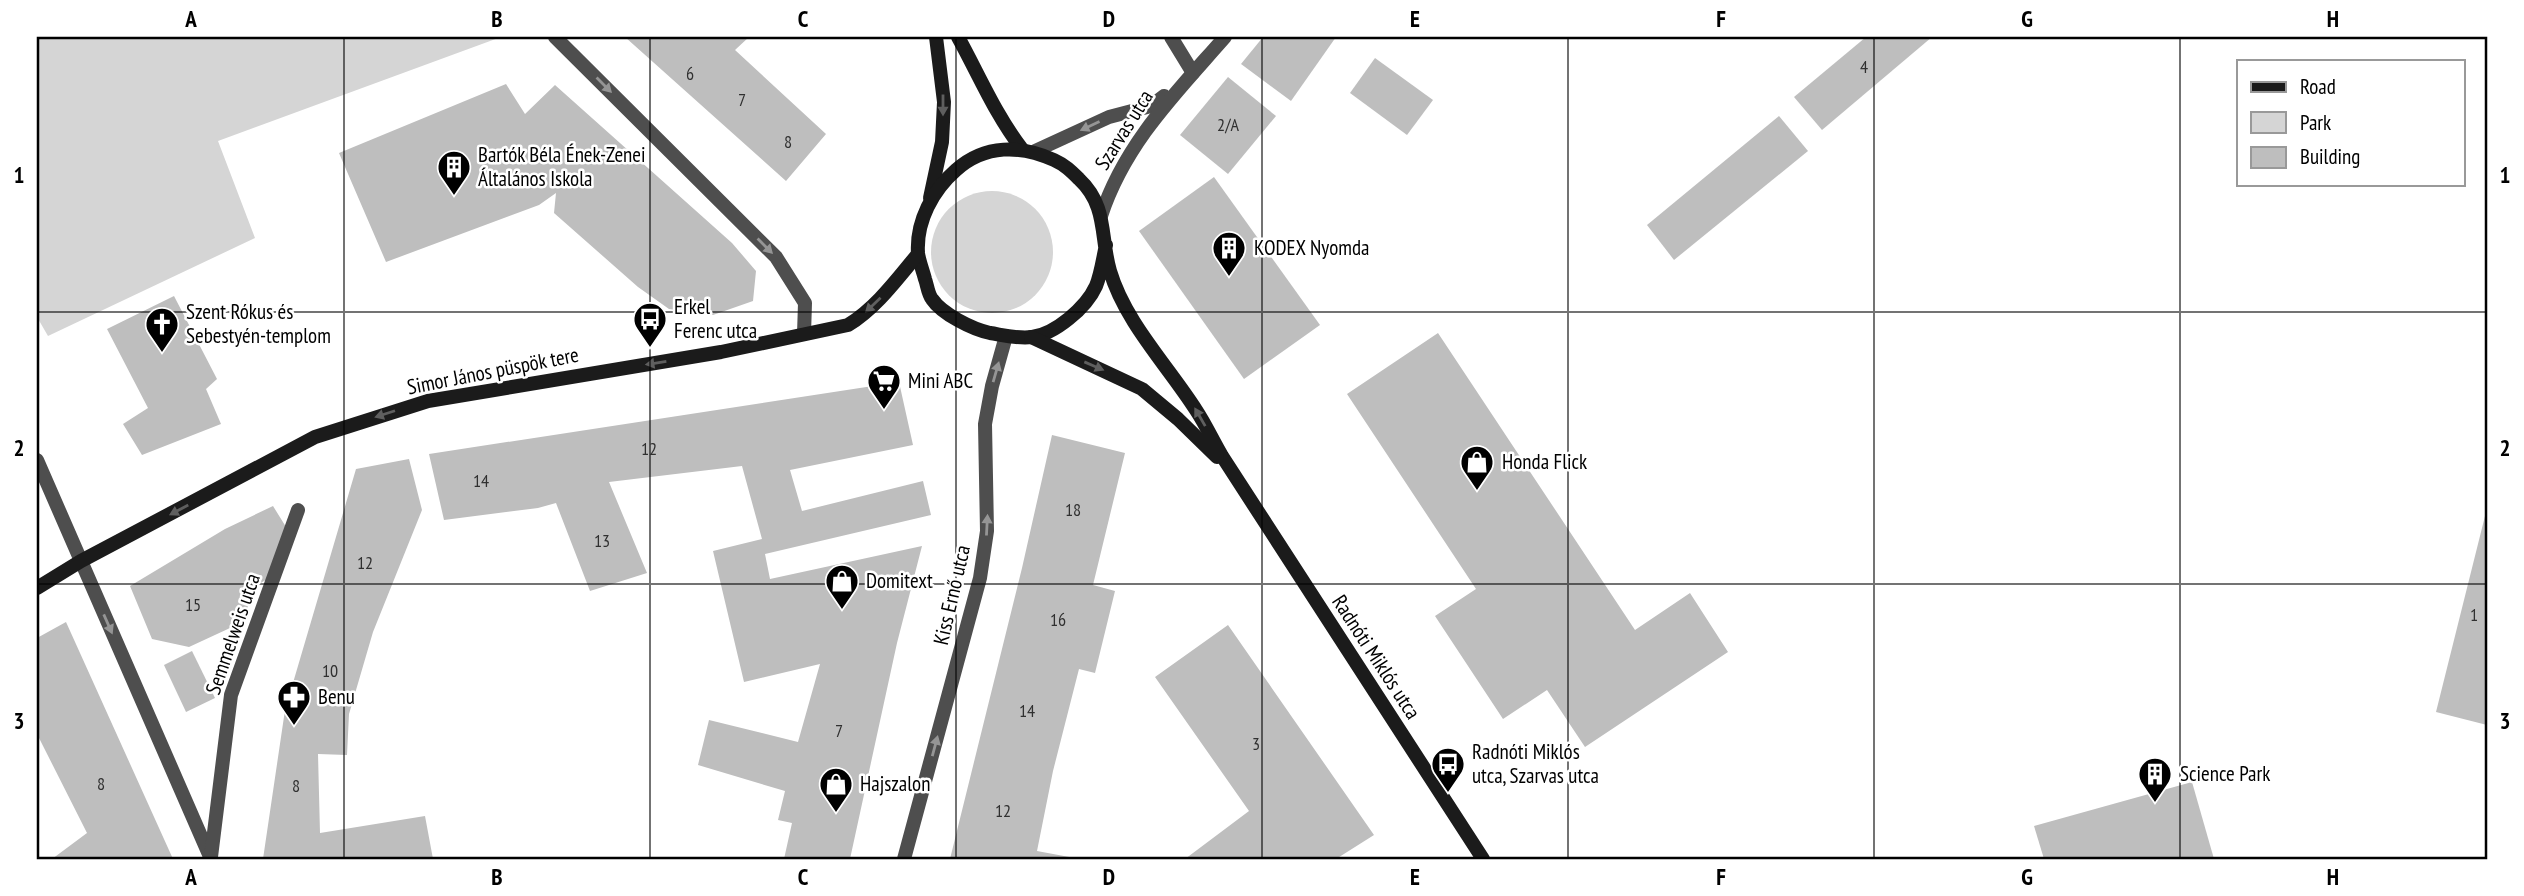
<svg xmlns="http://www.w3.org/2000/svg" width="2524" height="896" font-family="'PT Sans Narrow',sans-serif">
	<rect width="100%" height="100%" fill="#fff"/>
	<g fill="#d5d5d5">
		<path d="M37,37H501L218,141L255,238L48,336L37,317Z"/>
		<circle cx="992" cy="252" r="61"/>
	</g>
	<g fill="#bebebe">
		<path d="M625,37H749L735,50L826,134L786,181Z"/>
		<path d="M1263,37H1336L1291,101L1241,64Z"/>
		<path d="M1866,37H1932L1822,130L1794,97Z"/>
		<path d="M1375,58L1433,100L1407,135L1350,93Z"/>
		<path d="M1228,77L1276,116L1228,174L1180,135Z"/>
		<path d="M506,84L525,114L555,85L732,243L756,271L753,301L713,315L669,309L638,287L554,213L556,193L539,205L386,262L339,153Z"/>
		<path d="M1779,116L1808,151L1674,260L1647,225Z"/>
		<path d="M1214,177L1320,325L1244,379L1139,231Z"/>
		<path d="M174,296L217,379L206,389L221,424L142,455L123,424L148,408L107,329Z"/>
		<path d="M1438,333L1635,630L1690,593L1728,652L1585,747L1547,690L1503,719L1435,616L1476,589L1347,394Z"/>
		<path d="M899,382L913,445L790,470L802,511L923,481L931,515L765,554L770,579L922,546L897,643L850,859H784L792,823L778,820L785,791L698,765L709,720L798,742L820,664L744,682L713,551L762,539L742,466L609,482L647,573L590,591L556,503L538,508L444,520L429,454Z"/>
		<path d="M1052,435L1125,453L1093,585L1115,591L1095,673L1079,669L1053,771L1037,851L1080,859H950L1022,568Z"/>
		<path d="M409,459L422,510L373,632L349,714L347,755L318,754L320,833L425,816L433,859H263L285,710L356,469Z"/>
		<path d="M273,506L291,535L279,572L254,587L243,622L189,647L152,639L130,586L225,529Z"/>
		<path d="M2485,516L2487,517V725L2436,712Z"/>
		<path d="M66,622L173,859H52L87,833L37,734V638Z"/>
		<path d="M1228,625L1374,835L1336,859H1185L1249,811L1155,677Z"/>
		<path d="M192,651L215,698L186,712L164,665Z"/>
		<path d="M2192,782L2214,859H2044L2034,826Z"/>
	</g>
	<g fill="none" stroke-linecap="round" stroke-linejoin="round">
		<g stroke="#4e4e4e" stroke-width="14">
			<path d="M555,37L776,257L805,303L804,334"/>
			<path d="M1171,37L1193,73"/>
			<path d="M1035,151L1109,117L1151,106L1164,96"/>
			<path d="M1101,216C1125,143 1176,93 1225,37"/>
			<path d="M37,460L211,859"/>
			<path d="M211,857L231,695L298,510"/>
			<path d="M904,859L980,578L987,531L985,424L992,386L1006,336"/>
		</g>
		<g stroke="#1b1b1b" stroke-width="14">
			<path d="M958,37C979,75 995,114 1022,149"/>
			<path d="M930,198L942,142L944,102L936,37"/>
			<path d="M1106,245C1103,258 1101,274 1096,286C1086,308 1055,334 1032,337C1018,339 1003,335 990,333C972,329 942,314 932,299C928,294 927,284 925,279C923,271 919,261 918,253C916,221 933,190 956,170C985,144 1021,145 1054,160C1065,165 1071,171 1079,179C1108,206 1100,237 1110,271C1125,322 1168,366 1196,410C1206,425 1213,441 1222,456L1483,859"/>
			<path d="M1031,337L1142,389L1178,419L1217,457"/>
			<path d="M37,588L81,561L315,437L428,401L721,352L848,325C876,308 897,279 918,254"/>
		</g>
	</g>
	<defs><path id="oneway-solid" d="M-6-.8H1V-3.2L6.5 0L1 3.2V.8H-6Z" transform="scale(1.75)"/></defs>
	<g fill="#959595">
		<use href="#oneway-solid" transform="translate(604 85) rotate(45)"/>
		<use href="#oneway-solid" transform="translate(1090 126) rotate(155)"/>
		<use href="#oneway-solid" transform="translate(765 246) rotate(45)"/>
		<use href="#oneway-solid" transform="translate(996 372) rotate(-74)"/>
		<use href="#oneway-solid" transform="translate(987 525) rotate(-87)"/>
		<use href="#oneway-solid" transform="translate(108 624) rotate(66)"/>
		<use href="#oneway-solid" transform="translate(935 746) rotate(-75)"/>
	</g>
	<g fill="#5f5f5f">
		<use href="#oneway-solid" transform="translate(943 105) rotate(90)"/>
		<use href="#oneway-solid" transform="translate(873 305) rotate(136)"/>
		<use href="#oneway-solid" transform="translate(656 363) rotate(171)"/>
		<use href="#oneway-solid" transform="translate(1094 366) rotate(23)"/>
		<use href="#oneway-solid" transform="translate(385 414) rotate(162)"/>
		<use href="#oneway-solid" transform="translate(1200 417) rotate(-120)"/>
		<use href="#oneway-solid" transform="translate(179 510) rotate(152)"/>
	</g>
	<path fill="none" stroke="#000" stroke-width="2" stroke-opacity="0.55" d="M344,37V859M650,37V859M956,37V859M1262,37V859M1568,37V859M1874,37V859M2180,37V859M37,312H2487M37,584H2487"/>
	<defs>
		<symbol id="building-pin" viewBox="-11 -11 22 30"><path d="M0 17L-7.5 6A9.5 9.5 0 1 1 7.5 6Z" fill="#000" stroke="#fff"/><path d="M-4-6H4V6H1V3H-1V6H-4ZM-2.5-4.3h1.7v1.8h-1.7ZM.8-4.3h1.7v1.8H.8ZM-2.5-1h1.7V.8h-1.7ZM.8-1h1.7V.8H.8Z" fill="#fff"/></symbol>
		<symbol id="bus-pin" viewBox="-11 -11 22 30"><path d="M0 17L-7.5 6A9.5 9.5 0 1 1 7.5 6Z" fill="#000" stroke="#fff"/><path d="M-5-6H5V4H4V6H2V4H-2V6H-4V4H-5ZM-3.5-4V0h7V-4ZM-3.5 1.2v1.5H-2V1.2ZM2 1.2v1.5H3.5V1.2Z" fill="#fff"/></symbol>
		<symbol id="church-pin" viewBox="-11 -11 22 30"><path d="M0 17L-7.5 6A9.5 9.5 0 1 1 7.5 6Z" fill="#000" stroke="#fff"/><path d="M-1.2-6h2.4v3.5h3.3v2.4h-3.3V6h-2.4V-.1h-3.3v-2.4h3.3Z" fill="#fff"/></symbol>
		<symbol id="supermarket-pin" viewBox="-11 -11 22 30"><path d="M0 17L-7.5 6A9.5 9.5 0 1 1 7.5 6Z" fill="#000" stroke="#fff"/><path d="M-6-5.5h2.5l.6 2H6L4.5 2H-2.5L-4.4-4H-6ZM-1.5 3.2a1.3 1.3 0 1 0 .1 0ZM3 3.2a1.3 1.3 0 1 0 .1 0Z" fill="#fff"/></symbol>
		<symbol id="shop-pin" viewBox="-11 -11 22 30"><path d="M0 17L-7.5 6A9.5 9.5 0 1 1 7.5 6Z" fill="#000" stroke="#fff"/><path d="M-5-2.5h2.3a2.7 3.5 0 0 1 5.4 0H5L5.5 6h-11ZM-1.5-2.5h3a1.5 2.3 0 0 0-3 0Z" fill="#fff"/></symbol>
		<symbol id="pharmacy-pin" viewBox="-11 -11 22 30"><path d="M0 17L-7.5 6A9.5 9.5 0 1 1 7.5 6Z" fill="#000" stroke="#fff"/><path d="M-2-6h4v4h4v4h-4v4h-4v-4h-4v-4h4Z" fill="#fff"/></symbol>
	</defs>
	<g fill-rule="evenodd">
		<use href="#building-pin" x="435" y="148" width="38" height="52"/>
		<use href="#building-pin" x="1210" y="229" width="38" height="52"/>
		<use href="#bus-pin" x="631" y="300" width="38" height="52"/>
		<use href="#church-pin" x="143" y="305" width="38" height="52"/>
		<use href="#supermarket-pin" x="865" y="362" width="38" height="52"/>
		<use href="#shop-pin" x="1458" y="443" width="38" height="52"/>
		<use href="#shop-pin" x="823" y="562" width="38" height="52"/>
		<use href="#pharmacy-pin" x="275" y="678" width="38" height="52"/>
		<use href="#bus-pin" x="1429" y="745" width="38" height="52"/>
		<use href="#building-pin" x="2136" y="755" width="38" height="52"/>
		<use href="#shop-pin" x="817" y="765" width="38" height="52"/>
	</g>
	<g text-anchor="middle" stroke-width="5" stroke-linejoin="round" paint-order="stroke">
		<g font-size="18" fill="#303030">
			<text x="1864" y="73">4</text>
			<text x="690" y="80">6</text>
			<text x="742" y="106">7</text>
			<text x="1228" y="131">2/A</text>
			<text x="788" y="148">8</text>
			<text x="649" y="455">12</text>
			<text x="481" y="487">14</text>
			<text x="1073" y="516">18</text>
			<text x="602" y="547">13</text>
			<text x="365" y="569">12</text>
			<text x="193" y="611">15</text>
			<text x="2474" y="621">1</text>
			<text x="1058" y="626">16</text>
			<text x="330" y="677">10</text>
			<text x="1027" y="717">14</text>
			<text x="839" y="737">7</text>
			<text x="1256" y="750">3</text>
			<text x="101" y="790">8</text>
			<text x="296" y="792">8</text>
			<text x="1003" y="817">12</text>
		</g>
		<g font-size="21" fill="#000" stroke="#fff">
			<text transform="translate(1124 130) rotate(-58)" y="7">Szarvas utca</text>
			<text transform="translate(493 371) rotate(-11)" y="7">Simor János püspök tere</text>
			<text transform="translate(952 595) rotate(-77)" y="7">Kiss Ernő utca</text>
			<text transform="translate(233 634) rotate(-71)" y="7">Semmelweis utca</text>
			<text transform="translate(1376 657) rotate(57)" y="7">Radnóti Miklós utca</text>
		</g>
		<g font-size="21" fill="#000" stroke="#fff" text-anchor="start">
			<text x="478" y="162">Bartók Béla Ének-Zenei<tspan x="478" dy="24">Általános Iskola</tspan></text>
			<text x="1254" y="255">KODEX Nyomda</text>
			<text x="674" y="314">Erkel<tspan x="674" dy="24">Ferenc utca</tspan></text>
			<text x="186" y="319">Szent Rókus és<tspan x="186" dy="24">Sebestyén-templom</tspan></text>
			<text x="908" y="388">Mini ABC</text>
			<text x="1502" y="469">Honda Flick</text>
			<text x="866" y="588">Domitext</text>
			<text x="318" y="704">Benu</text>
			<text x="1472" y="759">Radnóti Miklós<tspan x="1472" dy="24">utca, Szarvas utca</tspan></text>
			<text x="2180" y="781">Science Park</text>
			<text x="860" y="791">Hajszalon</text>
		</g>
	</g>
	<rect width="2524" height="896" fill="none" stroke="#ffffff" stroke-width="77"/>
	<rect x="2237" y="60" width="228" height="126" fill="#ffffff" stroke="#999999" stroke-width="2"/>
	<rect x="2251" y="82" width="35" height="10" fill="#1b1b1b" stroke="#999999" stroke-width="2"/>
	<text x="2300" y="94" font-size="21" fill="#000000">Road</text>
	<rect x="2251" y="112" width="35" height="21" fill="#d5d5d5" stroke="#999999" stroke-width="2"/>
	<text x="2300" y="130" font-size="21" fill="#000000">Park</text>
	<rect x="2251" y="147" width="35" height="21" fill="#bebebe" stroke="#999999" stroke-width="2"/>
	<text x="2300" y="164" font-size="21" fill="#000000">Building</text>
	<rect x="38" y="38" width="2448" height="820" fill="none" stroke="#000" stroke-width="2.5"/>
	<g font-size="23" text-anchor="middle" font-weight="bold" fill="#000">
		<text x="191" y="27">A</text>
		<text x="497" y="27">B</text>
		<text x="803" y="27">C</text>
		<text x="1109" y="27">D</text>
		<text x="1415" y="27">E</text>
		<text x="1721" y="27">F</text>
		<text x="2027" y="27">G</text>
		<text x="2333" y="27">H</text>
		<text x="19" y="183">1</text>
		<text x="2505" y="183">1</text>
		<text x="19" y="456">2</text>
		<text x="2505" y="456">2</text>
		<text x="19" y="729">3</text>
		<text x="2505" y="729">3</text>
		<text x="191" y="885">A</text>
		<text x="497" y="885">B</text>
		<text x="803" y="885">C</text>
		<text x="1109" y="885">D</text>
		<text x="1415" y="885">E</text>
		<text x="1721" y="885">F</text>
		<text x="2027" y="885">G</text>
		<text x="2333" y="885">H</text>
	</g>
</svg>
